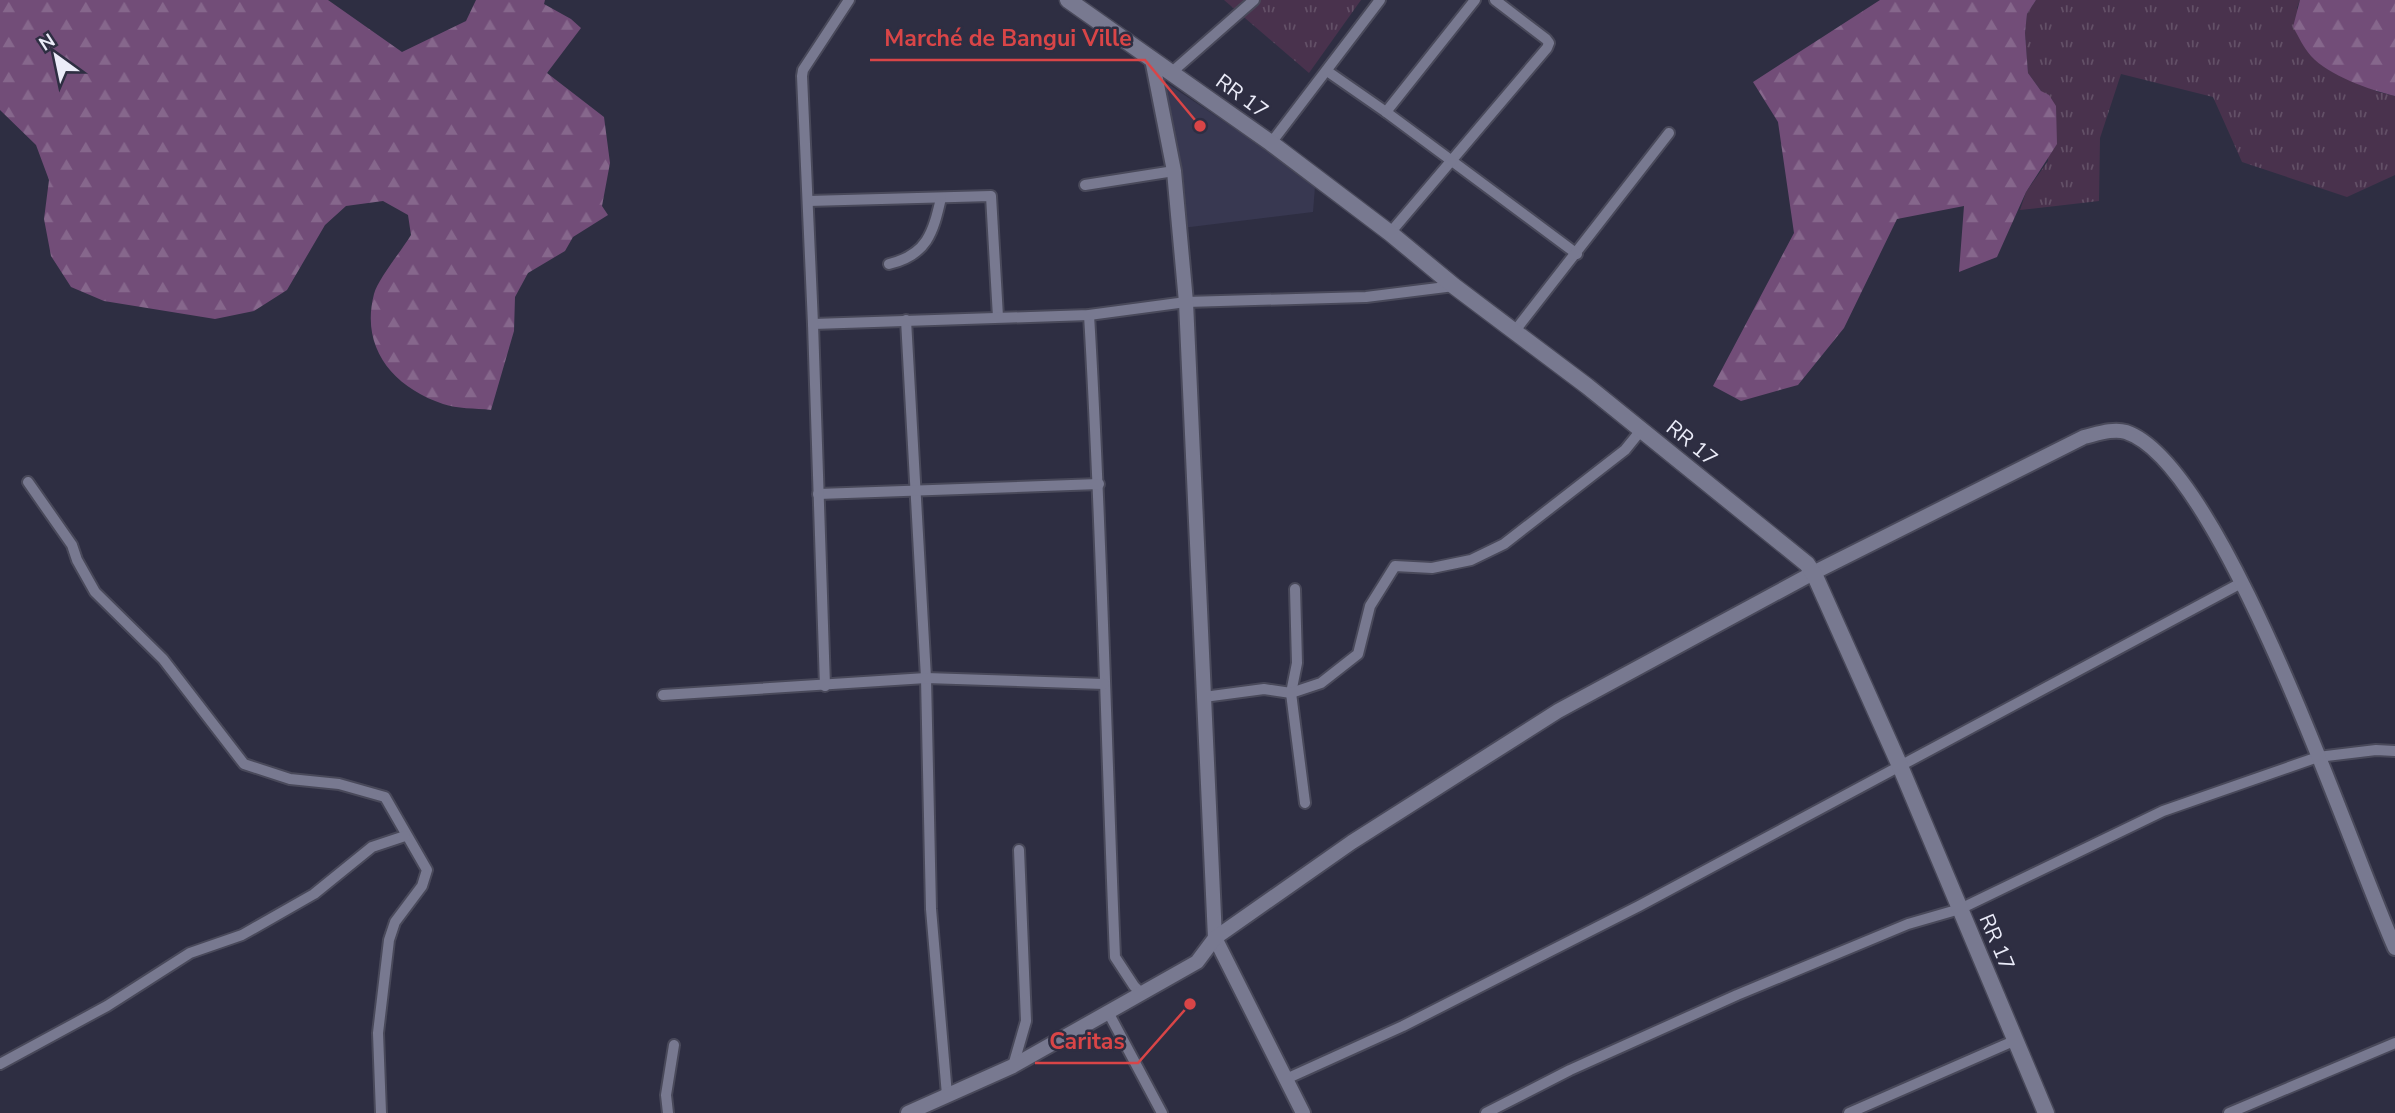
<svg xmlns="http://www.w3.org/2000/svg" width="2395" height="1113" font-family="'Nunito Sans',sans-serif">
	<defs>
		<pattern id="grass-tufts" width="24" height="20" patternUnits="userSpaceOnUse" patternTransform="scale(1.75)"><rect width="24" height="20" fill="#49324d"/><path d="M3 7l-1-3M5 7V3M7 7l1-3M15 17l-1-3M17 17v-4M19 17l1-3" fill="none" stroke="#635067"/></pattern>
		<pattern id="forest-firs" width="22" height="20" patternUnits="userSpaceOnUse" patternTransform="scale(1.75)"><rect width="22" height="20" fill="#724d78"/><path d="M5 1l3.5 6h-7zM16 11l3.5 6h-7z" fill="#86678c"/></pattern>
	</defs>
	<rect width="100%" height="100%" fill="#2e2e42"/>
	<path fill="#383851" d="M1165,82L1295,169L1315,187L1313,212L1182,228Z"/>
	<g fill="url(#grass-tufts)">
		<path d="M1224,0H1361L1309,73Z"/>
		<path d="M2036,0H2300L2297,8L2327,69L2378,92L2395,96V175L2347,197L2242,162L2213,97L2121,74L2100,138L2099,201L2020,210L2026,192L2048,161L2041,91L2028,73L2025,33L2027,14Z"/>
	</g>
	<g fill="url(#forest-firs)">
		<path d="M0,0H328L402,52L466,21L476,0H545L544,4L571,19L581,28L547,73L604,117L610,163L602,206L608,215L573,237L565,251L528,273L515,297L514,331L491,410C475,408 457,409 443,404C393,387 360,348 374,294C378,279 402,250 411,235L408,215L383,201L346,206L325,225L287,290L254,311L215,319L104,301L71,287L51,256L44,219L49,180L36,145L0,110Z"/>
		<path d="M1880,0H2036L2027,14L2025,33L2028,73L2041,91L2049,95L2056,106L2057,144L2026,192L1997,257L1959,272L1964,206L1897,219L1844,328L1798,385L1741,401L1713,386L1794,233L1778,122L1753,82Z"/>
		<path d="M2300,0H2395V96C2370,90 2328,75 2311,56C2303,47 2299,37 2293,27Z"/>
	</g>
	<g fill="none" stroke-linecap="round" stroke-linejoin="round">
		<defs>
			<g id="minor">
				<path d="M1327,71L1386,112L1577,254"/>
				<path d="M1172,72L1254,0"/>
				<path d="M1386,112L1475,0"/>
				<path d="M1271,143L1380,0"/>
				<path d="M1085,185L1174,171"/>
				<path d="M808,201L991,196L998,317"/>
				<path d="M1390,233L1547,48L1549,43L1546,39L1495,0"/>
				<path d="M889,264C927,255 933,233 941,198"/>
				<path d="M1089,315C1102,529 1106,743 1115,957L1134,986L1141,993"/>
				<path d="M906,320L926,678L931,909L947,1095"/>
				<path d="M813,324L1089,315L1186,302L1366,297L1454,286"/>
				<path d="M1514,332L1669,133"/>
				<path d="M28,482L72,545L77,560L95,592L163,659L244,764L290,779L339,784L385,797L427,870L422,886L395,922L389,940L378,1033L381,1113"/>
				<path d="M818,494L1099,484"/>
				<path d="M1295,589L1297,663L1291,693L1305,803"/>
				<path d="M825,686L813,324L802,76L803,70L849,0"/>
				<path d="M663,695L926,678L1104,684"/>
				<path d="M1204,697L1264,689L1291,693L1321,683L1358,654L1370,606L1395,566L1432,568L1471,560L1504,544L1625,450L1642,429"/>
				<path d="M1108,1012L1162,1113"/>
				<path d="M0,1064L107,1006L190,953L242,935L314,894L372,847L405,836"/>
				<path d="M1013,1066L1026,1021L1019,850"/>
				<path d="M1286,1079L1403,1026L1639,906L2243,582"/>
				<path d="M668,1113L666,1095L674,1045"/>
				<path d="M1486,1113L1570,1070L1737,995L1908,924L1960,909L2163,811L2318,757L2376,750L2395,751"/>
				<path d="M1849,1113L2016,1040"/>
				<path d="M2229,1113L2395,1043"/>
			</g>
			<g id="tertiary">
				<path d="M1152,59L1174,171L1186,302L1215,938L1303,1113"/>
				<path d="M908,1113L1013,1066L1197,962L1215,938L1352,842L1558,711L1813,573L2084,437C2097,434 2113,428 2126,432C2223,464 2350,848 2395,948"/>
			</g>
			<path id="secondary" d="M1068,0L1271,143L1390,233L1454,286L1587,386L1807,564L1815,576L1900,766L2046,1113"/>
		</defs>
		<use href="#minor" stroke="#49495a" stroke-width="14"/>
		<use href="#tertiary" stroke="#49495a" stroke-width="18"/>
		<use href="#secondary" stroke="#49495a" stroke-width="19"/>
		<use href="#minor" stroke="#787990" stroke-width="10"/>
		<use href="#tertiary" stroke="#787990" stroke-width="14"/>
		<use href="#secondary" stroke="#787990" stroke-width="16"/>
	</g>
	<g text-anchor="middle" stroke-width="5" stroke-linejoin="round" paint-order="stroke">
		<g font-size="21" fill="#ebecf9" stroke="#2e2e42">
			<text transform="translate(1242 96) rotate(36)" y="7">RR 17</text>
			<text transform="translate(1692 443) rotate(39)" y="7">RR 17</text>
			<text transform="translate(1997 942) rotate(67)" y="7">RR 17</text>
		</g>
	</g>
	<path fill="none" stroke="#d94547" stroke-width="2.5" d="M1200 126L1145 60H870M1190 1004L1138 1063H1035"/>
	<g fill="#d94547" stroke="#2e2e42" stroke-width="2.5">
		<circle cx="1200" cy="126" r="7"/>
		<circle cx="1190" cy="1004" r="7"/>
	</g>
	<g font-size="23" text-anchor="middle" font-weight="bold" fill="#d94547" stroke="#2e2e42" stroke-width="5" stroke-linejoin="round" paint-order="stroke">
		<text x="1008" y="46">Marché de Bangui Ville</text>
		<text x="1087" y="1049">Caritas</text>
	</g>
	<g transform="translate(56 56) rotate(327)" stroke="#2e2e42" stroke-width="5" paint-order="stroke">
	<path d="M0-5L12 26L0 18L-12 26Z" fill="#ebecf9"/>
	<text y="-10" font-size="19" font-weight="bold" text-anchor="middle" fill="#ebecf9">N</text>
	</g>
</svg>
